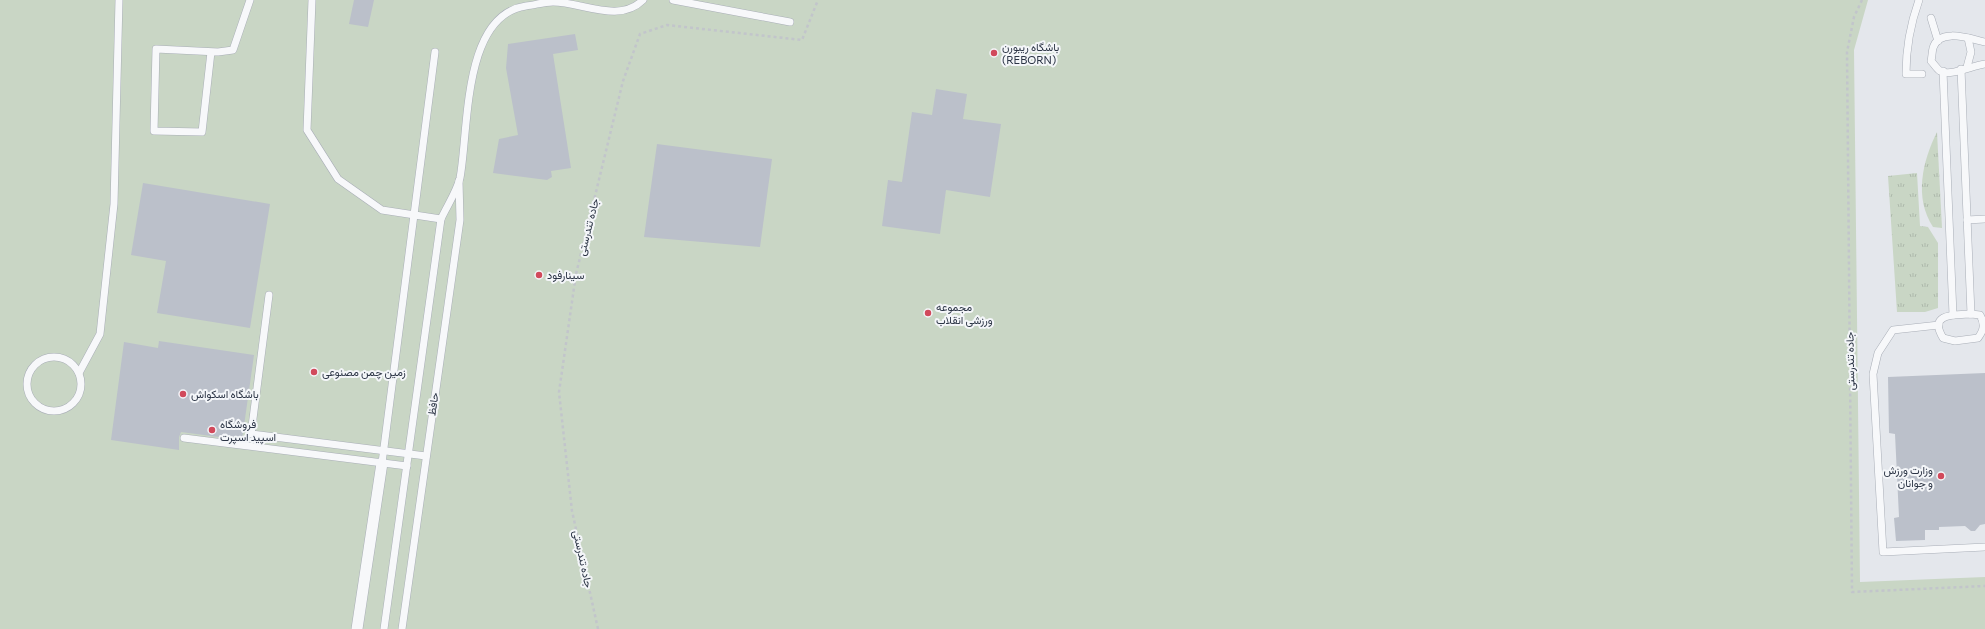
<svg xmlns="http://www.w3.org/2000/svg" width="1985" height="629" font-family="Commissioner,Vazirmatn,sans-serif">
	<defs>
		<pattern id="grass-tufts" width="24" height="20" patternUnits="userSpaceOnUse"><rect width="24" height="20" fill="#c9d6c5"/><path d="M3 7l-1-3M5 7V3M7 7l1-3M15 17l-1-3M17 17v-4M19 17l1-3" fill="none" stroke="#adb8ab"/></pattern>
	</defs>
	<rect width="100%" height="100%" fill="#e4e7ec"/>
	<g fill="url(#grass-tufts)">
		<path d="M1937,132L1942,228L1933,227C1914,198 1922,162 1937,132Z"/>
		<path d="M1917,173L1920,226L1928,227L1938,243V308L1925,312H1897L1888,176Z"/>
	</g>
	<path fill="#c9d6c5" d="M0,0H1868L1854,50L1860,582L1985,577V629H0Z"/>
	<g fill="#bbc0ca">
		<path d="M354,0H374L368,27L349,24Z"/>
		<path d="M575,34L578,50L553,54L571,168L551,171L552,177L547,180L493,173L499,139L518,135L506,68L508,44Z"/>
		<path d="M936,89L967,94L963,119L1001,124L990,197L946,190L940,234L882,226L888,180L902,182L912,112L932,115Z"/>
		<path d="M657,144L772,159L760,247L644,237Z"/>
		<path d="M143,183L270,204L250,328L157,313L166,261L131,255Z"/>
		<path d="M159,341L254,355L242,440L181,432L179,437V450L111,440L124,342L158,348Z"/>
		<path d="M1985,373V524L1980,525L1975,531H1971L1965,526L1939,527V530H1925V540L1896,541L1894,518L1899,517L1895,434L1889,433L1888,377Z"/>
	</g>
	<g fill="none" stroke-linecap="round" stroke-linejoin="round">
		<defs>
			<g id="service">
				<path d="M312,0L307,130L338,179L382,210L441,219"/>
				<path d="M673,0L790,22"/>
				<path d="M1919,0C1910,25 1906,48 1906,74H1922"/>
				<path d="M1931,18L1938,41"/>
				<path d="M1985,42C1971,39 1939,27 1933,48C1932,52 1932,57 1931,61C1934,64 1937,69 1940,71C1951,77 1973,65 1985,64"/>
				<path d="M211,52L202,132L154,131L156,49L218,52L233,50L250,0"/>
				<path d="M1967,67L1971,52L1968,38"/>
				<path d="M1961,69L1971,314"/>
				<path d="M1943,71L1953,315"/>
				<path d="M1967,220L1985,219"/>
				<path d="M269,295L251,434L426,456"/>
				<path d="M1971,314L1980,315C1985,324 1984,330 1978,338L1955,341L1943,338C1928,313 1954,315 1971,314Z"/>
				<path d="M1939,325L1893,330L1878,353L1873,374L1883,552L1985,547"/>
				<circle cx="54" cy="384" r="27"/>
				<path d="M79,373L100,334L114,204L119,0"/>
				<path d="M184,438L407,466"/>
				<path d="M382,463L435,52"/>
				<path d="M384,629L441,219C447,206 457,191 460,178C469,130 462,15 526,6C535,5 544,2 553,2C582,2 619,24 643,0"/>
				<path d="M402,629L460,220L459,181"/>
			</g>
			<path id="pedestrian" d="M357,629L382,463"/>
		</defs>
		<use href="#service" stroke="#a9aeb7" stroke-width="8"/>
		<use href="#pedestrian" stroke="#a9aeb7" stroke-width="12"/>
		<g stroke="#c2c5cb" stroke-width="2.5" stroke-dasharray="3 3" stroke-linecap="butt">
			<path d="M1862,0L1854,17L1847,52L1852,592L1985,586"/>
			<path d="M598,629L572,511L559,392L576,274L623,81L640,34L667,25L802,40L818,0"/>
		</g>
		<use href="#service" stroke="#f7f8fa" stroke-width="7"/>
		<use href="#pedestrian" stroke="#f7f8fa" stroke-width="11"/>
	</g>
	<g fill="#d1495b" stroke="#f4f6f9" stroke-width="1.5">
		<circle cx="994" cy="53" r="4"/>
		<circle cx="539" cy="275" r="4"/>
		<circle cx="928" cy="313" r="4"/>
		<circle cx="314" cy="372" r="4"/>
		<circle cx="183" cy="394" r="4"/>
		<circle cx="212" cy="430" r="4"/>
		<circle cx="1941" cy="476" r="4"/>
	</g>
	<g text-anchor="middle" stroke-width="4" stroke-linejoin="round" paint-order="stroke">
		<g font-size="11" fill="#2b3445" stroke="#f4f6f9" text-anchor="start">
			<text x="1002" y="51">باشگاه ریبورن<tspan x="1002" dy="13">(REBORN)</tspan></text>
			<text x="547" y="279">سینارفود</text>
			<text x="936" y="311">مجموعه<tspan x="936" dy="13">ورزشی انقلاب</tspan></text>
			<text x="322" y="376">زمین چمن مصنوعی</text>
			<text x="191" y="398">باشگاه اسکواش</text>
			<text x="220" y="428">فروشگاه<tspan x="220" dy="13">اسپید اسپرت</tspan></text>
			<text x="1933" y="474" text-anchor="end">وزارت ورزش<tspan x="1933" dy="13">و جوانان</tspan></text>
		</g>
		<g font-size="11" fill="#2b3445" stroke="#f4f6f9">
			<text transform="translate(588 227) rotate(-76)" y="4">جاده تندرستی</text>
			<text transform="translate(1850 361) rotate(-91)" y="4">جاده تندرستی</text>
			<text transform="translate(433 404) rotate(-82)" y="4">حافظ</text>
			<text transform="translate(583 559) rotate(78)" y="4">جاده تندرستی</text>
		</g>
	</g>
</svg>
